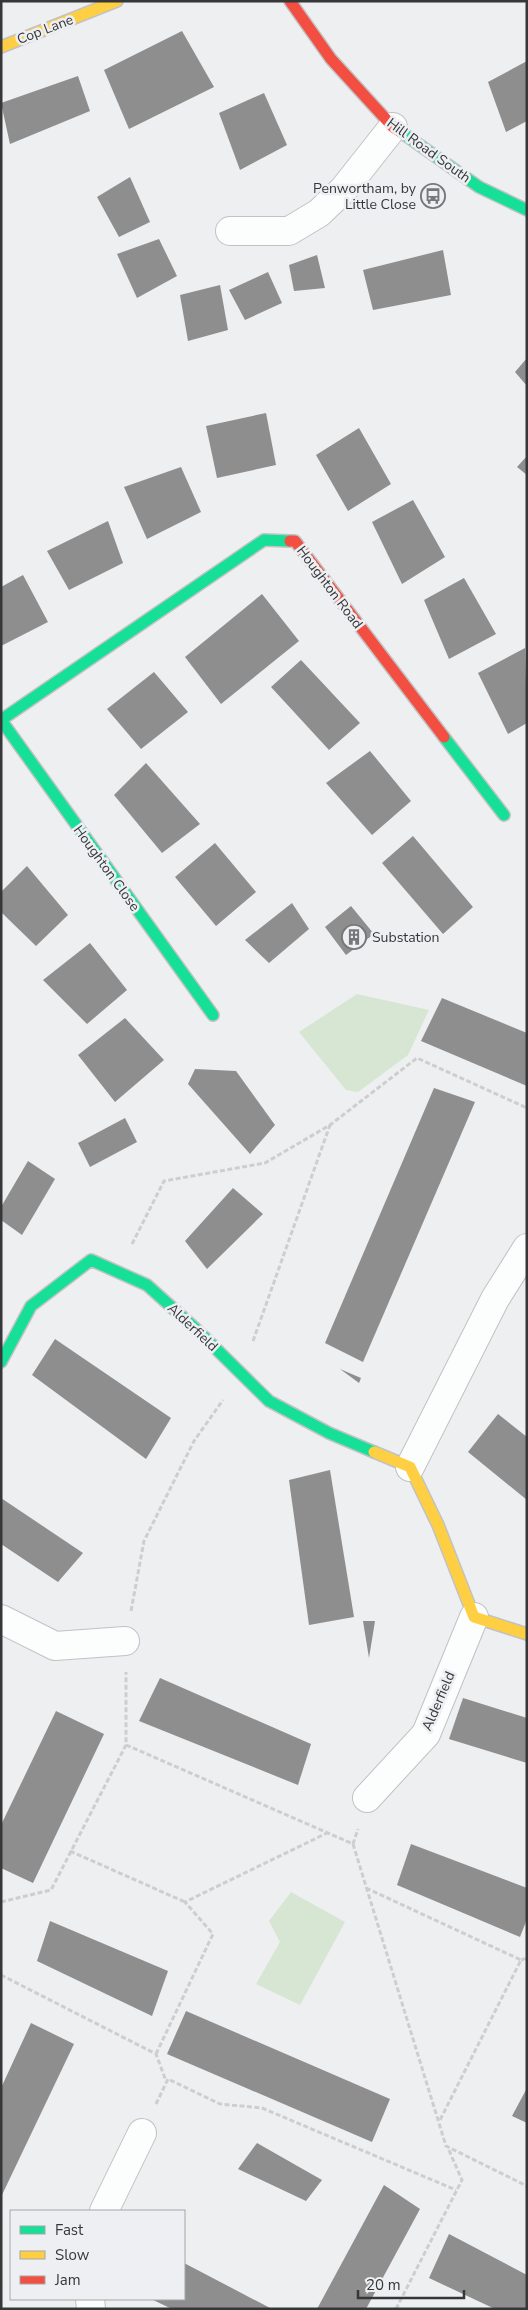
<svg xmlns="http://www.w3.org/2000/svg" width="528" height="2310" font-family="'Nunito Sans',sans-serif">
	<rect width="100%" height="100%" fill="#eeeff1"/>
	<g fill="#d7e6d3">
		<path d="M357,994L429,1010L408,1055L358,1092L346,1090L299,1032Z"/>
		<path d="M291,1892L345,1922L300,2005L256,1984L280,1942L269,1921Z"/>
	</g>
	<g fill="#8e8e8e">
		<path d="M182,31L214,87L129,129L104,70Z"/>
		<path d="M527,61V121L506,132L488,82Z"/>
		<path d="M78,76L90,111L10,144L1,103Z"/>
		<path d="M264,93L287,145L240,170L219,113Z"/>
		<path d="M130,177L150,222L119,237L97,197Z"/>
		<path d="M159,239L177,276L137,298L117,254Z"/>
		<path d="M443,250L451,295L373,310L363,270Z"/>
		<path d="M317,255L325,288L294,291L289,265Z"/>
		<path d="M268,272L282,303L245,320L229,290Z"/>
		<path d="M220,285L228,330L188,341L180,295Z"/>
		<path d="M527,358V386L515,372Z"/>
		<path d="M266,413L276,465L217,478L206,426Z"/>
		<path d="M359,428L391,484L348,511L316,455Z"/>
		<path d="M527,456V475L517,467Z"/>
		<path d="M181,467L201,512L147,539L124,487Z"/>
		<path d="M413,500L445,557L402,584L372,522Z"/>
		<path d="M108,521L123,563L69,590L47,551Z"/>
		<path d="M23,575L48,622L1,646V587Z"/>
		<path d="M464,578L496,634L449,659L424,600Z"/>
		<path d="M262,594L299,641L221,704L185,657Z"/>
		<path d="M525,648L527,723L508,734L478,673Z"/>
		<path d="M301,660L360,723L329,750L271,687Z"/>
		<path d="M154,672L188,712L141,749L107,709Z"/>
		<path d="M370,751L411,801L372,835L326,783Z"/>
		<path d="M146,763L200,824L162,853L114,795Z"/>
		<path d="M413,836L473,907L443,934L382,863Z"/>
		<path d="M215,843L256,892L216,926L175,877Z"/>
		<path d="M27,866L68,915L36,946L1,912V892Z"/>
		<path d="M292,903L309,929L269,963L245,940Z"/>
		<path d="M351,906L374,934L346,955L325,927Z"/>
		<path d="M90,943L127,990L87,1024L43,980Z"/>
		<path d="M442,998L527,1033V1086L421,1041Z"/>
		<path d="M125,1018L164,1060L115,1102L78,1055Z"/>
		<path d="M195,1069L236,1071L275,1125L250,1154L188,1084Z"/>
		<path d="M434,1088L475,1102L363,1362L325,1343Z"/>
		<path d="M125,1118L137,1142L90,1167L78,1143Z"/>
		<path d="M28,1161L55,1179L22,1235L1,1220V1207Z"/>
		<path d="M233,1188L263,1214L207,1269L185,1241Z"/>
		<path d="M55,1339L171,1418L146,1459L32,1375Z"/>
		<path d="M340,1369L361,1378L359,1383Z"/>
		<path d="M498,1414L527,1437V1500L468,1452Z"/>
		<path d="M330,1470L354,1617L309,1625L289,1480Z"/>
		<path d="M1,1498L83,1553L58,1582L1,1544Z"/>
		<path d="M363,1621H375L369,1658Z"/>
		<path d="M160,1678L311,1744L298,1785L139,1721Z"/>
		<path d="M463,1698L527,1718V1763L449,1739Z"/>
		<path d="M56,1711L104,1734L33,1883L1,1868V1825Z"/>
		<path d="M411,1844L527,1888V1919L520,1937L397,1885Z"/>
		<path d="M50,1921L168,1971L152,2016L37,1961Z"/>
		<path d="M186,2011L390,2099L372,2142L167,2054Z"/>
		<path d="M31,2023L74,2044L1,2197V2088Z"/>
		<path d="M527,2088V2123L512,2116Z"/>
		<path d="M257,2143L322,2180L306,2201L238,2169Z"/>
		<path d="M384,2185L420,2209L366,2309H317Z"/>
		<path d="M449,2234L527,2275V2309H495L429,2278Z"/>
		<path d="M184,2263L272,2309H172L151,2299H184Z"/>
	</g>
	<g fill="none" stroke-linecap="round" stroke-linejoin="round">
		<defs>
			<g id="street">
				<path d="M230,231H289L319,213L344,189L393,127"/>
				<path d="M410,1467L495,1299L527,1248"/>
				<path d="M1,1619L55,1646L125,1641"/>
				<path d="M367,1798L426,1734L474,1617"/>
				<path d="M104,2211L142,2133"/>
				<path d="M90,2299L91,2309"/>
			</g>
			<g id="fast">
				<path d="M401,132L479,187L527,210"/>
				<path d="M1,720L264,540L290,541"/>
				<path d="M1,720L213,1015"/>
				<path d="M444,737L504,815"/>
				<path d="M1,1362L31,1306L91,1260L147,1285L197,1330L269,1401L329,1433L374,1452"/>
			</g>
			<g id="slow">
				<path d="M1,47L117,1"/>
				<path d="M374,1452L410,1467L438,1525L474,1617L527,1634"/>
			</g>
			<g id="jam">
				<path d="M290,1L331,59L393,127L401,132"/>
				<path d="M290,541H295L444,737"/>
			</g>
		</defs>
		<use href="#street" stroke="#c2c2c4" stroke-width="30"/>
		<use href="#fast" stroke="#c2c2c4" stroke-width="14"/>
		<use href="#slow" stroke="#c2c2c4" stroke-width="14"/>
		<use href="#jam" stroke="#c2c2c4" stroke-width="14"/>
		<g stroke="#cececf" stroke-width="3" stroke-dasharray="5 2.5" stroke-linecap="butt">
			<path d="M132,1244L164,1181L265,1163L330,1125L417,1058L527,1108"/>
			<path d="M253,1341L330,1125"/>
			<path d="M131,1611L144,1541L194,1441L223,1400"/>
			<path d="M126,1745L353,1844L358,1829"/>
			<path d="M353,1844L446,2146L527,2186"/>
			<path d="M70,1851L185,1902"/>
			<path d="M366,1888L521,1960L439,2122"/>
			<path d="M1,1902L51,1890L126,1745V1672"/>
			<path d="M521,1960L527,1958"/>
			<path d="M1,1975L156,2054L166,2081"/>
			<path d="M156,2054L213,1934L185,1902L327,1833"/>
			<path d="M156,2104L168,2079L220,2104L262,2108L456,2190"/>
			<path d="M396,2309L462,2180L448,2148"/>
		</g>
		<use href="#street" stroke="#fcfdfd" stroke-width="28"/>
		<use href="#fast" stroke="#16e098" stroke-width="11"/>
		<use href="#slow" stroke="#ffcf43" stroke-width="11"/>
		<use href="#jam" stroke="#f24e42" stroke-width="11"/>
	</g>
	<defs>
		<symbol id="bus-ring" viewBox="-11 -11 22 22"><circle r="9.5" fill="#edeff2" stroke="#767779" stroke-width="1.5"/><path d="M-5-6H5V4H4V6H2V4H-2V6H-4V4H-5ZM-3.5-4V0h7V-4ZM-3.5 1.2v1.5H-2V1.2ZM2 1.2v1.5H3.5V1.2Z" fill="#767779"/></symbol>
		<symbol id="building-ring" viewBox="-11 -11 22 22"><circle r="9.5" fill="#edeff2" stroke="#767779" stroke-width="1.5"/><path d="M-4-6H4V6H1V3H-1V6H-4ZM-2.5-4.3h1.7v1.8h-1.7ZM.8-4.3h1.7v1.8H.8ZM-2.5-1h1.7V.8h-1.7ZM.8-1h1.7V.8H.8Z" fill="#767779"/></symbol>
	</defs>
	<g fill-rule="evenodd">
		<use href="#bus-ring" x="419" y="182" width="28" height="28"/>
		<use href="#building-ring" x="340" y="923" width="28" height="28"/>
	</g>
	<g text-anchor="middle" stroke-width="5" stroke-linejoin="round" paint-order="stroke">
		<g font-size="14" fill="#363738" stroke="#edeff2">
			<text transform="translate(45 29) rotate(-21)" y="5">Cop Lane</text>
			<text transform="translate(429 150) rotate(36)" y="5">Hill Road South</text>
			<text transform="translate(330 587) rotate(53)" y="5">Houghton Road</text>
			<text transform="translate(107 868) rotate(54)" y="5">Houghton Close</text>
			<text transform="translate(193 1327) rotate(43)" y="5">Alderfield</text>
			<text transform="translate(438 1701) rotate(-67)" y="5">Alderfield</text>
		</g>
		<g font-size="14" fill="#363738" stroke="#edeff2" text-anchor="end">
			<text x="416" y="193">Penwortham, by<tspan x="416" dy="16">Little Close</tspan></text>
			<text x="372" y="942" text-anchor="start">Substation</text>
		</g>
	</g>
	<rect width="528" height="2310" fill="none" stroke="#363738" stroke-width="5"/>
	<rect x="10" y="2210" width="175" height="90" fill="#edeff2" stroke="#a4a5a8"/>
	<rect x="20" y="2226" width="25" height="8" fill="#16e098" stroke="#a4a5a8"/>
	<text x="55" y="2235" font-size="15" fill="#363738">Fast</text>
	<rect x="20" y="2251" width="25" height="8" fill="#ffcf43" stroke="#a4a5a8"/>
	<text x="55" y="2260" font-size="15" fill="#363738">Slow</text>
	<rect x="20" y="2276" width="25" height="8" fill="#f24e42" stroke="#a4a5a8"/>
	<text x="55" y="2285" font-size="15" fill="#363738">Jam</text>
	<path d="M358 2290v8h106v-8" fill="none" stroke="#363738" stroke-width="2.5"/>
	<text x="366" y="2290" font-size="15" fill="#363738" stroke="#edeff2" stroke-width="4" paint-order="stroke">20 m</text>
</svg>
